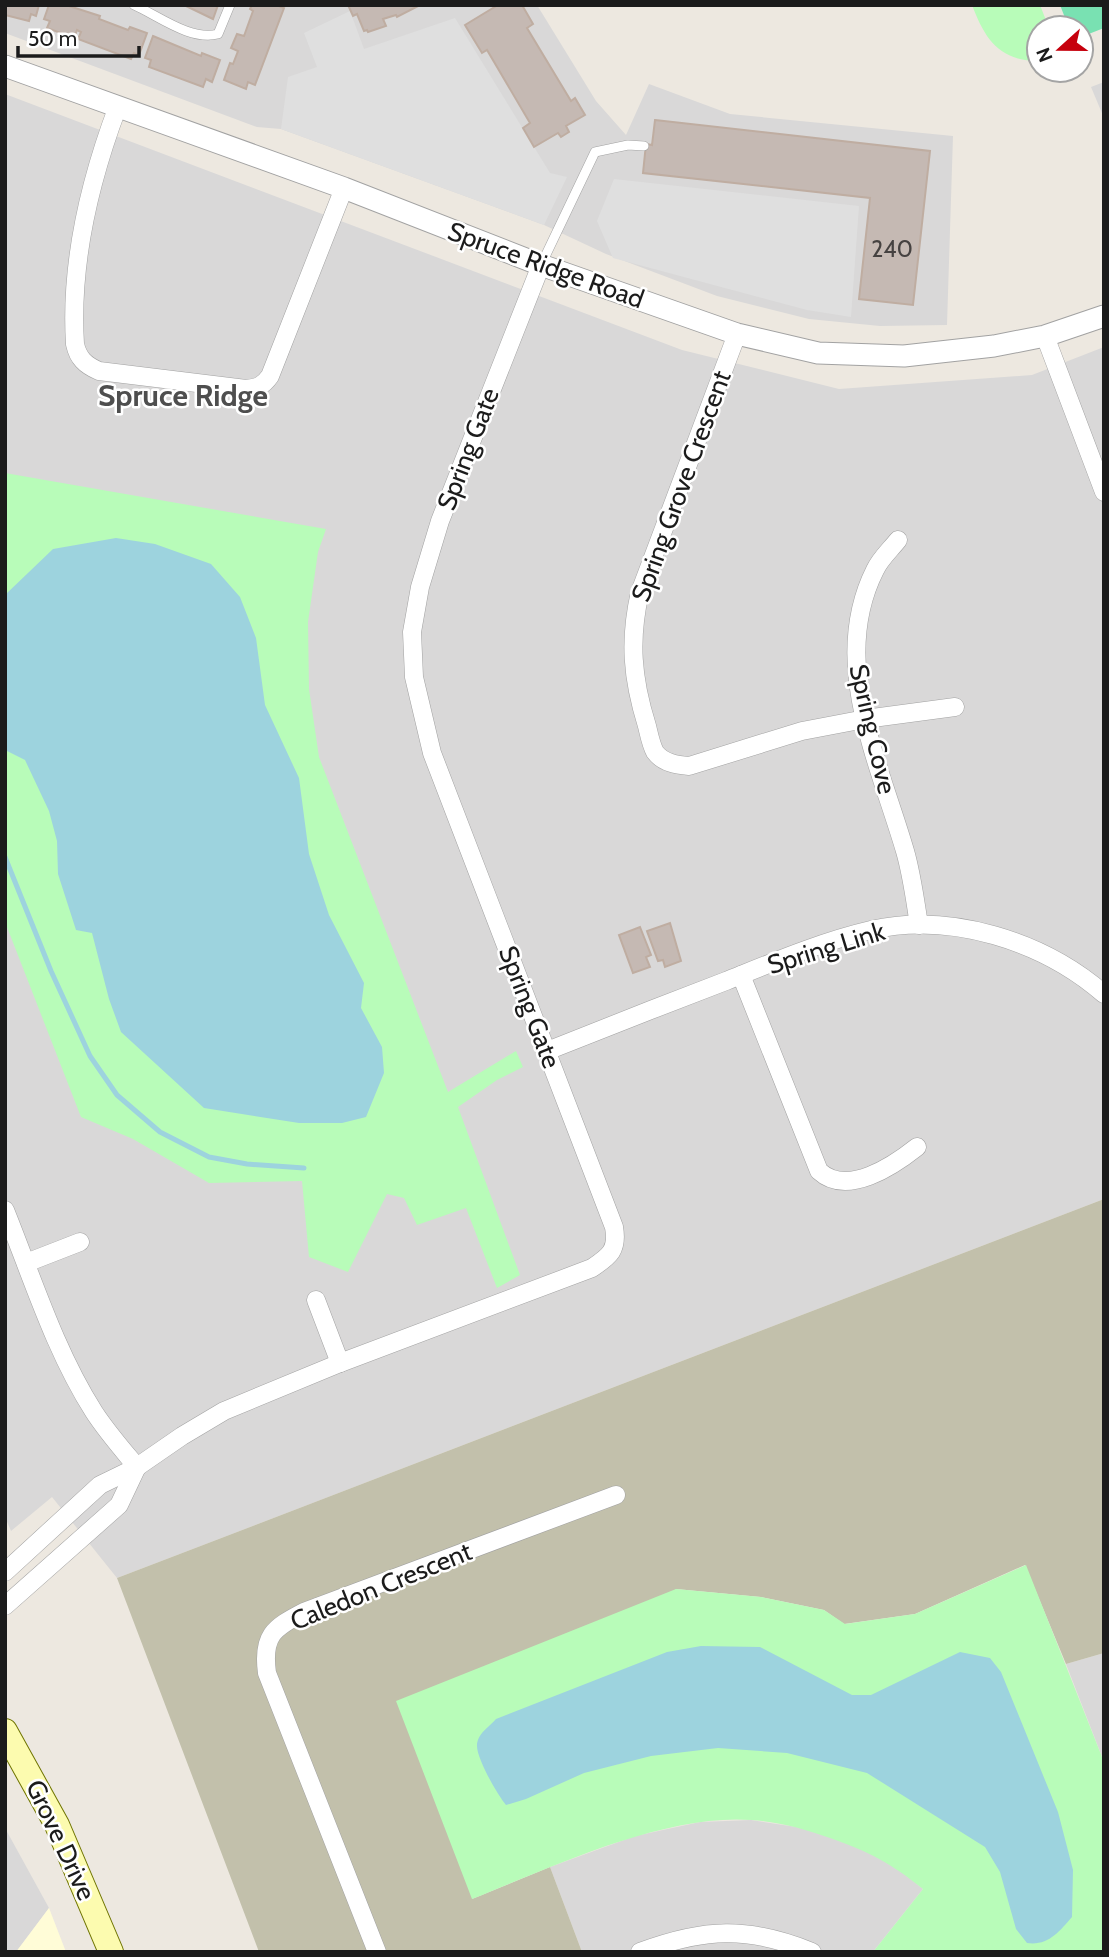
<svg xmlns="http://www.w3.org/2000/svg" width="1109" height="1957" font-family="Cabin,sans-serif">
	<rect width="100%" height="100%" fill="#ede8e0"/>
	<g fill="#d9d8d8">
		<path d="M5,5H537L596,101L626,135L649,84L730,114L953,136L947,325L880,326L809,319L717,296L606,254L544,225L281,129L257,127L5,33Z"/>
		<path d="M1104,82V118L1091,87Z"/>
		<path d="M5,94L682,350L839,389L1032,375L1104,347V1199L117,1578L52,1497L11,1531L5,1517Z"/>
		<path d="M1104,1653V1762L1066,1664Z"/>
		<path d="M751,1820L803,1828L858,1847L895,1866L923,1889L873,1952H582L550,1867L635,1836L700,1822Z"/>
		<path d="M5,1828L49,1908L16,1952H5Z"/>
	</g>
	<path fill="#fffcd7" d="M49,1908L66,1952H16Z"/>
	<path fill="#c2c0ab" d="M1104,1199V1653L1066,1664L1025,1565L915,1614L844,1624L824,1610L761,1597L676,1589L472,1899L550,1867L582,1952H259L117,1578Z"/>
	<g fill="#b8fcb9">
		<path d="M972,5H1040L1049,28H1039V61C999,61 985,39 972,5Z"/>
		<path d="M5,473L326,529L318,552L308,622L309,689L319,757L448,1092L516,1051L523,1067L497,1080L458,1107L520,1275L497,1288L466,1208L417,1225L404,1198L387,1194L348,1272L309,1257L302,1181L209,1183L133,1139L81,1117L5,922Z"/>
		<path d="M1026,1565L1104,1762V1952H873L923,1889C892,1864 868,1851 830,1838C805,1829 779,1822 752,1820C665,1813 552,1867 472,1899L396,1701L676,1589L761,1597L824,1610L845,1624L915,1614Z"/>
	</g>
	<path fill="#79e1b2" d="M1060,5H1104V28L1081,37V28H1069Z"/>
	<g fill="#dfdfdf">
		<path d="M350,11L364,49L455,18L550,173L567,177L544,225L281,129L288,77L317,67L304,33Z"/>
		<path d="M614,179L859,206L851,317L807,310L613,258L597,221Z"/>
	</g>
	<g fill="#9dd3de">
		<path d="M116,538L155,544L211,564L240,597L256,638L265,705L299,778L309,854L329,915L364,983L361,1008L382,1047L384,1073L366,1117L342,1123H299L204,1108L121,1032L109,999L92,933L76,930L58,874L57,841L49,811L25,760L5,750V595L53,549Z"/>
		<path d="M701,1646L760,1647L852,1695H871L960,1652L990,1658L1001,1672L1058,1812L1073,1870L1072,1917C1059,1932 1048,1946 1027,1943L1016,1929L1000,1872L985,1847L867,1773L787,1753L718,1748L651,1756L584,1773L526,1799L506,1805C497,1794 477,1759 477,1746C477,1734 489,1727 496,1719L667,1652Z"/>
	</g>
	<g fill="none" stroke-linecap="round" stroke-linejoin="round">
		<path stroke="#9dd3de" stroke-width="5" d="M5,857L51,971L90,1056L117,1095L160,1132L209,1157L247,1164L304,1168"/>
	</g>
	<g fill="#c5b9b3" stroke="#bfada1" stroke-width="2">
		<path d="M5,5H39L36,16L31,14L29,21L5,15Z"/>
		<path d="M49,5H66L100,16L99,19L128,30L130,27L147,33L139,55L134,53L131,59L78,39L81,32L77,30L74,38L47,28L50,21L44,19Z"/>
		<path d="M184,5H218L213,19Z"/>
		<path d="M252,5H276L284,8L255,85L248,82L246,89L224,80L230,63L233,64L238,51L231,48L237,34L244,36L253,11L250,9Z"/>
		<path d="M348,5H420L397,17L396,15L383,19L386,26L368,32L367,30L364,31L357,14L353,16Z"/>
		<path d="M498,5H522L533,24L527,28L571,101L575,98L585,115L566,126L569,132L561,137L558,133L534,147L523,128L530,123L487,50L482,53L465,25Z"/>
		<path d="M153,36L201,56L202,53L220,60L212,82L206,79L203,87L149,67L151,60L145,58Z"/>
		<path d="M655,120L930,151L913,305L859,299L870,198L643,173L646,144L652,145Z"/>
		<path d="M670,923L681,961L665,967L663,960L658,961L647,931Z"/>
		<path d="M640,927L651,955L646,957L650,967L633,973L619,935Z"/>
	</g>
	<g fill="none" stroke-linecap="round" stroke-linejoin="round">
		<defs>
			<g id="service">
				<path d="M134,5C159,16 190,41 218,34L230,5"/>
				<path d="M542,263L595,152L628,145L644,146"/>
			</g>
			<g id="minor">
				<path d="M118,106C90,180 70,265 75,344C78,358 85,365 99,371L246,389C257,388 263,386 270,376L344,188"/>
				<path d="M737,334L640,592C629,640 632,678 647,726C649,734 651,745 655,752C663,763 677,765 689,766L802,731L865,719L955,707"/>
				<path d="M1045,336L1104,492"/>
				<path d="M898,540C890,550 880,559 875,570C829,661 879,762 905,851C912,875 915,900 919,925"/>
				<path d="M741,975L819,1171C847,1197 893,1166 917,1147"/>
				<path d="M547,1051C607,1027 666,1004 726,981C771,963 823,941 871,930C951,912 1043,941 1104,994"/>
				<path d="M5,1210C32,1277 55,1351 94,1412C107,1432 122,1449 137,1467"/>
				<path d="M26,1263L80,1242"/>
				<path d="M316,1300L340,1363"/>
				<path d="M5,1572L100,1485L137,1467L182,1436L224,1411L340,1363L592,1268C610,1256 618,1250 614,1227L432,753L414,677L412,632L420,587L440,521L541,265"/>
				<path d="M5,1606L119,1505L137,1467"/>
				<path d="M377,1952L267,1673C262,1636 273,1628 304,1612L616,1495"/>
				<path d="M640,1952C704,1928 748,1926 812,1952"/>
			</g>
			<path id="tertiary" d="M5,66L344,188L541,265L737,334L818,353L904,356L994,346L1045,336L1104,316"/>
			<path id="secondary" d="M5,1731L57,1825L111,1952"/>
		</defs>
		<use href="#service" stroke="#a2a2a2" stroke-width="10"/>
		<use href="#minor" stroke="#a2a2a2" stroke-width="19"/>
		<use href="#tertiary" stroke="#a2a2a2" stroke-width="23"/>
		<use href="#secondary" stroke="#6f7400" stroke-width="26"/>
		<use href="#service" stroke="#fff" stroke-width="9"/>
		<use href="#minor" stroke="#fff" stroke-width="18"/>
		<use href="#tertiary" stroke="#fff" stroke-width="21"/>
		<use href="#secondary" stroke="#fcfbaf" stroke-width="24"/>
	</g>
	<g text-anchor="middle" stroke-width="5" stroke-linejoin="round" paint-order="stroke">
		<g font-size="23" fill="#464241">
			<text x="892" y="257">240</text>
		</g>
		<g font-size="26" fill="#1b1b1b" stroke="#fff">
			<text transform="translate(546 265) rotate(20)" y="9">Spruce Ridge Road</text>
			<text transform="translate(468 449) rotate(-69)" y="9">Spring Gate</text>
			<text transform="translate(681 486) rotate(-70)" y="9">Spring Grove Crescent</text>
			<text transform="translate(873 729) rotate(77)" y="9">Spring Cove</text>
			<text transform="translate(826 948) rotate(-17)" y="9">Spring Link</text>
			<text transform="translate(530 1007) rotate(69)" y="9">Spring Gate</text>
			<text transform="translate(381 1586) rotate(-22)" y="9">Caledon Crescent</text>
			<text transform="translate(61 1840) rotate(65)" y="9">Grove Drive</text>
		</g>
		<g font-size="30" font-weight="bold" fill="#4e4e4e" stroke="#fff">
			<text x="183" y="406">Spruce Ridge</text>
		</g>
	</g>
	<rect width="1109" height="1957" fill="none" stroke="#1b1b1b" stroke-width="14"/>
	<g transform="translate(1060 49) rotate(249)"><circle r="33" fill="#ffffff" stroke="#a4a4a4" stroke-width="2"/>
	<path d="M0-5L12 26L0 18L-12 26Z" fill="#c6000d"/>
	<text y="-10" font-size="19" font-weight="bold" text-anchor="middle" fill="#1b1b1b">N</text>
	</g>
	<path d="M18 46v10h121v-10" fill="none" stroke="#1b1b1b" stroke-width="3.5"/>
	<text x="28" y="46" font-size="21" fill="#1b1b1b" stroke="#ffffff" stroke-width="5" paint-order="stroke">50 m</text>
</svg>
